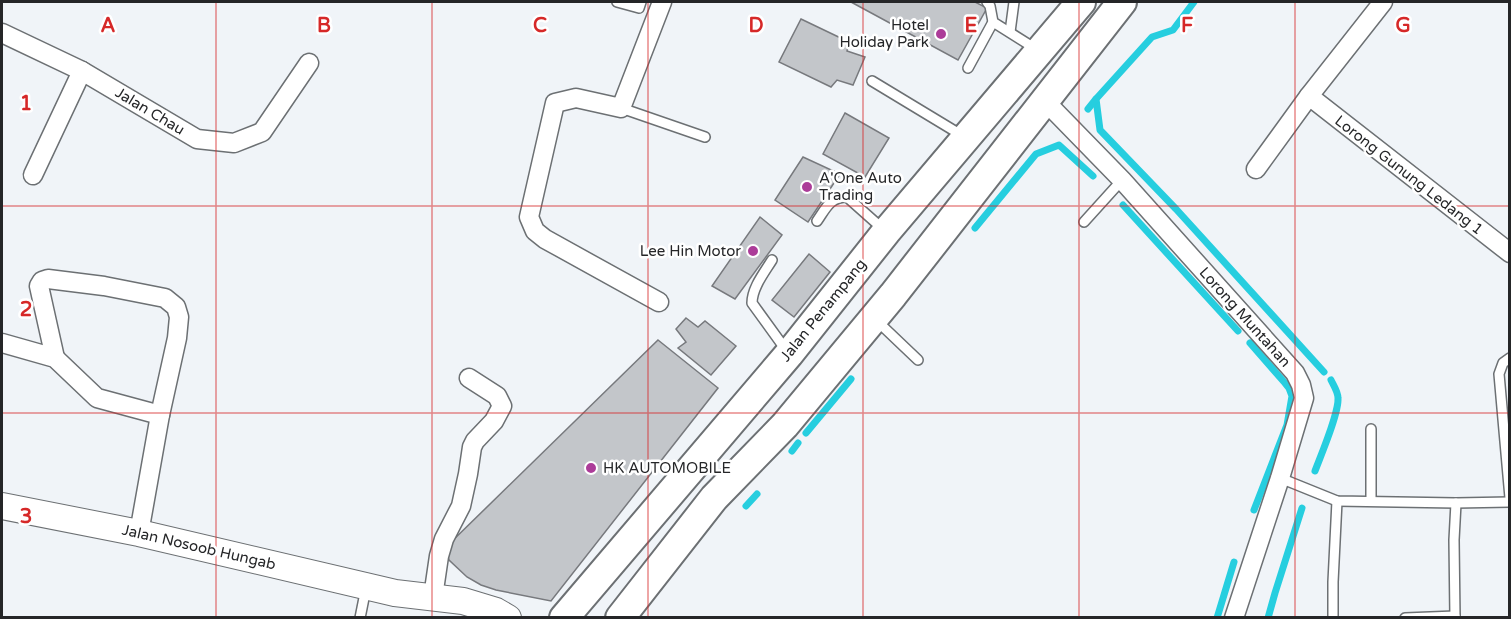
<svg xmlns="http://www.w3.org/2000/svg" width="1511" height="619" font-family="'Varela Round',sans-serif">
	<rect width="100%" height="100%" fill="#f0f4f8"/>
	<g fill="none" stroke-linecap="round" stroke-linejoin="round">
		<g stroke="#26cedf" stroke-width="7">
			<path d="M1194,2L1173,30L1152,37L1096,99L1100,130L1176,209L1324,372"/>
			<path d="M1088,109L1096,99"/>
			<path d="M1123,205L1238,331"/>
			<path d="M975,228L1036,154L1059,145L1093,176"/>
			<path d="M1250,343L1285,383L1289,388L1292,396L1287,425L1254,510"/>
			<path d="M806,433L851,379"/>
			<path d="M792,451L798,443"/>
			<path d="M1315,471C1321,455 1339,413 1338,398C1338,392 1334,386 1331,380"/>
			<path d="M746,506L757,494"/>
			<path d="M1217,618L1234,562"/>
			<path d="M1268,618L1275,593L1302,508"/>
		</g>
	</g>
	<g fill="#c3c6ca" stroke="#77797d" stroke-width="1.5">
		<path d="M851,2H975L987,8L958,60Z"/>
		<path d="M801,19L849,42L847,51L865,57L853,85L837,80L831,87L779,62Z"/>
		<path d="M845,113L889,138L865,177L823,154Z"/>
		<path d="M803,157L840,174L808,222L775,200Z"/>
		<path d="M760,217L782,235L735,299L712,286Z"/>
		<path d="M809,254L830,272L794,317L772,300Z"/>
		<path d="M686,318L698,327L705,321L736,346L711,375L678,348L686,342L676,329Z"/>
		<path d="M658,340L718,388L551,601L496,590L481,585L467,577L449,560L445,548Z"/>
	</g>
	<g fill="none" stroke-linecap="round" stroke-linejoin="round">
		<defs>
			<g id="lane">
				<path d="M617,2L639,8L641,2"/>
				<path d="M987,2L990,6L993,22L1036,49"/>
				<path d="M1010,32L1014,2"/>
				<path d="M968,68L993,22"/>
				<path d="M872,81L963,136"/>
				<path d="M621,108L705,137"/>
				<path d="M817,221C826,208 830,197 847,197L884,230"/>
				<path d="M1084,222L1122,180"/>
				<path d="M772,260C764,273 752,288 752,303L786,350"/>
				<path d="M876,320L918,360"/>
				<path d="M1510,358L1503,363L1499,374L1510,498"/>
				<path d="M1371,429V500"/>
				<path d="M1280,478L1337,501L1456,503L1510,502"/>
				<path d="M360,618L366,588"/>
				<path d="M1333,618V582L1337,501"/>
				<path d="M1405,618L1455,616"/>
				<path d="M1455,618L1454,540L1456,503"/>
			</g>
			<g id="street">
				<path d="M2,33L82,71L197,139L234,143L262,132L309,63"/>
				<path d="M1309,96L1510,253"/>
				<path d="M1044,100L1122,180L1295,373L1301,385L1304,398L1280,478L1234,618"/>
				<path d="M1256,169L1309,96L1383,2"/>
				<path d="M33,175L82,71"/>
				<path d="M659,302L545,239L535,231L529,217L555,103L576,98L621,108L662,2"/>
				<path d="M2,343L55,358L97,398L160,415"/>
				<path d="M55,358L39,286L42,281L48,279L104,286L165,298L176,307L179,317L177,338L160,415L139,533"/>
				<path d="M433,597L439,556L444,539L461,506L468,474L472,447L475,441L494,421L502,406L497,396L469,378"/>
			</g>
			<path id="secondary" d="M2,506L139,533L395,593L463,601L496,611L508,618"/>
			<g id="primary">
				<path d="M564,618L789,354L886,232L1081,2"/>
				<path d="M620,618L714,498L785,425L893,295L1122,2"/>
			</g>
		</defs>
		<use href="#lane" stroke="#6c7073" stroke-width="12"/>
		<use href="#street" stroke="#6c7073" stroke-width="21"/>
		<use href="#secondary" stroke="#6c7073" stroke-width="28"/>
		<use href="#primary" stroke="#6c7073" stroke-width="32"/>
		<use href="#lane" stroke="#fff" stroke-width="9"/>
		<use href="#street" stroke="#fff" stroke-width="18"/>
		<use href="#secondary" stroke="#fff" stroke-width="26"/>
		<use href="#primary" stroke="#fff" stroke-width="28"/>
	</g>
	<path fill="none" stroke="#d62828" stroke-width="1.5" stroke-opacity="0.55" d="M216,2V618M432,2V618M648,2V618M863,2V618M1079,2V618M1295,2V618M2,206H1510M2,413H1510"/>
	<g fill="#ac3c99" stroke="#fff" stroke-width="2">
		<circle cx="941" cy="34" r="6"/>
		<circle cx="807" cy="187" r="6"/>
		<circle cx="753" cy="251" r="6"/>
		<circle cx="591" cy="468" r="6"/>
	</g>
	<g text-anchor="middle" stroke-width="5" stroke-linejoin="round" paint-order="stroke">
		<g font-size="15" fill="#252628" stroke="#fff" text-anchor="end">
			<text x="929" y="30">Hotel<tspan x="929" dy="17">Holiday Park</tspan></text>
			<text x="819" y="183" text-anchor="start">A'One Auto<tspan x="819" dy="17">Trading</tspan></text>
			<text x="741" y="256">Lee Hin Motor</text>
			<text x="603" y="473" text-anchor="start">HK AUTOMOBILE</text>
		</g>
		<g font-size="15" fill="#252628" stroke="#fff">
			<text transform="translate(150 111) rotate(31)" y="5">Jalan Chau</text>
			<text transform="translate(1409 175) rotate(38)" y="5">Lorong Gunung Ledang 1</text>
			<text transform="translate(823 310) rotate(-51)" y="5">Jalan Penampang</text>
			<text transform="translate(1245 317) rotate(48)" y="5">Lorong Muntahan</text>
			<text transform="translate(199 547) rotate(13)" y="5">Jalan Nosoob Hungab</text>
		</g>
	</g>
	<g font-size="20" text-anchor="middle" font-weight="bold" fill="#d62828" stroke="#fff" stroke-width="5" stroke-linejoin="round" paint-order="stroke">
		<text x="108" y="32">A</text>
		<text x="324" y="32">B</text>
		<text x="540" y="32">C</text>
		<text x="756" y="32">D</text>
		<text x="971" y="32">E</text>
		<text x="1187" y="32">F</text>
		<text x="1403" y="32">G</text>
		<text x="26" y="110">1</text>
		<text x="26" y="316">2</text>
		<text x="26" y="523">3</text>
	</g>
	<rect width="1511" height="619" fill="none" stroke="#252628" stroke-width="6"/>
</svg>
